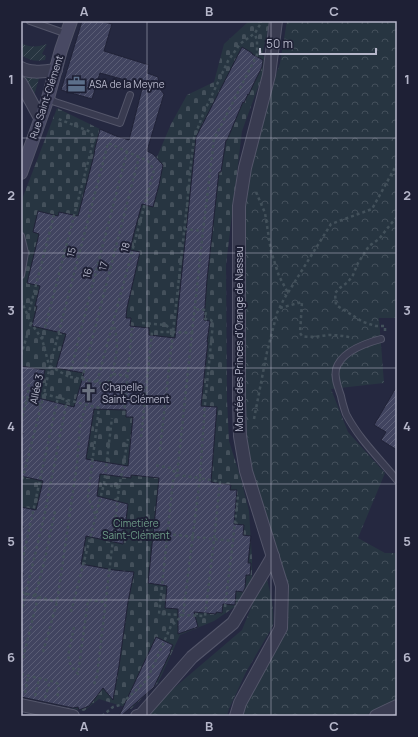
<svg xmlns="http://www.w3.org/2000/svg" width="418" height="737" font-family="Manrope,sans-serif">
	<defs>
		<pattern id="forest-crowns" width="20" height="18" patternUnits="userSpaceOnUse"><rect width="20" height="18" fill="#273541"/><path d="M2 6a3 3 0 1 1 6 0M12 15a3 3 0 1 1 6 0" fill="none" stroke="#44505b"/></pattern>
		<pattern id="cemetery-stones" width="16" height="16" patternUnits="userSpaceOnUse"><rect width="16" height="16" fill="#273541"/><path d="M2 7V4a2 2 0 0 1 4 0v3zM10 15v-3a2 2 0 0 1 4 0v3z" fill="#44505b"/></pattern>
		<pattern id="garden-furrows" width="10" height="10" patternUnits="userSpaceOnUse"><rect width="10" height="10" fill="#273541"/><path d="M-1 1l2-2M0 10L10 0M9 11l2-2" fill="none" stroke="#44505b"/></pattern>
		<pattern id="building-hatch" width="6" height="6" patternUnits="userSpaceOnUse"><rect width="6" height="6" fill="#414460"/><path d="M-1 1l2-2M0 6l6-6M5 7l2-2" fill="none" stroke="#5a5d75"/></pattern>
	</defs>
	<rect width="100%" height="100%" fill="#252840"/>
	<g fill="url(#forest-crowns)">
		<path d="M287,21H397V318H379L384,383L331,389L348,432L385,473L358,538L385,553H397V701L384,706L364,716H240L284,630L276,545L251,470L243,400L245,168L262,116L280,63Z"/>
		<path d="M265,573C270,590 275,609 273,626L246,672L229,709L227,716H147L174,688L242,630Z"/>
	</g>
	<path fill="url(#cemetery-stones)" d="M249,21H270L262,55L268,60L242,131L226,265L227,400L229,441L241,479L249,511L252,558V580L242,602L214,621L180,635L158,683L131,709L99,699L84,711L21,697V202L57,108L157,157L171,124L187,95L214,82L224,44Z"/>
	<g fill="url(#garden-furrows)">
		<path d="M21,43C30,48 38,47 47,44L42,54L46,56L45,60C35,62 29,60 21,55Z"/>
		<path d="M22,75H40L33,99L22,79Z"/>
	</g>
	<g fill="url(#building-hatch)" stroke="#202237" fill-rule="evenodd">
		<path d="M82,21H100L112,24L104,51L149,65L147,73L158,77L160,89L164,94L147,151L153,154L163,165L159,185L153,207L142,204L134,233L130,250L140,252L127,308L126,318H131L130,326L149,328V335L175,338L196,137L242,47L252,53V54L263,60L262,67L254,83L250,92L248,95V94L244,103L243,102L227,140H226L221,172H219L207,280L204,320L210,321L207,342H208L206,359L201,406L217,407L211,482L231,485L230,490H237L234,524L244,525L243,535L251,536L248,563H251L250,575H246L245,588L243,592L236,591L235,605L223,604L222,613L216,612V614L194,612L198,627L178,634V609L165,608L167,586L148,583L159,478L131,475V478L100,474L97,496L128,504L123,544L86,536L81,564L114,570L134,572L128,602L119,666L113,700L103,688L89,706L79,710L78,707L73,708L21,697V627L22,619H21V582L23,573L21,572V534L23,526H21V507L36,510L43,481L21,476V439L23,433L21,432V366L45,370L38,398L74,407L84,373L56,368L66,334L32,326L37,306H35L40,286L27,283L39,234L33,232L38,211L58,216L59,212L78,216L94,155L95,148L100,129L116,136L129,140L143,85L100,73L92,99L61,90ZM94,409L126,410V417H133L128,466L86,459Z"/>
		<path d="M397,386V450L381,440L386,432L374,425Z"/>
		<path d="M156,637L173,645L170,651H171L154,687L121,716H119Z"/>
	</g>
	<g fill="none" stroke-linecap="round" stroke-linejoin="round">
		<defs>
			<g id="lane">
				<path d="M30,21L67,34"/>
				<path d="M48,98L55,102L120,123L130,95"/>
				<path d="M21,236L25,253L21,275"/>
				<path d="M381,339C366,343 341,352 336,369C334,378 338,387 341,396C342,402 344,408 346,414C359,439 379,458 397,480"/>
			</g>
			<g id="street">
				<path d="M21,68C31,74 45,71 56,70"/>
				<path d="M21,83L40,118"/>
				<path d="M21,705L73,716"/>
				<path d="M137,716L141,715L192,657L233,623L266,568L273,556"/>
				<path d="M236,716L240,703L281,628L282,586L246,471L240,436L239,400V206L245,168L269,75L276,21"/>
				<path d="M376,716L397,706"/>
			</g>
			<path id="secondary" d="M21,173L48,98L61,50L71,21"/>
		</defs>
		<use href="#lane" stroke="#54566a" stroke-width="8"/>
		<use href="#street" stroke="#54566a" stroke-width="14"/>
		<use href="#secondary" stroke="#54566a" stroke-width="14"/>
		<g stroke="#43515b" stroke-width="2.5" stroke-dasharray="3 3" stroke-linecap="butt">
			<path d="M256,192L265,213L271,251L279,276L287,291L285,295"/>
			<path d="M184,229L203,231"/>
			<path d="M21,300L31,323L42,339L49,365"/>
			<path d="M280,308L302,302L300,333L302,336C311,338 320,336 329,335C337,335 345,336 353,338"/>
			<path d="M28,316L54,215"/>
			<path d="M142,323L166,325L172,331"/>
			<path d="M385,331V326H376L363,322L336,305L335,293L341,287L348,282L353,275L358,263L369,246L379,239L390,225L397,217"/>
			<path d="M192,333L203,231L214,139L257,55V41L255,34"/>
			<path d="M42,339L94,139L91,132L56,118"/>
			<path d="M21,355L31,323"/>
			<path d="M50,366L69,377L86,310L127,152"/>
			<path d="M113,374L128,376"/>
			<path d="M70,377L97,382L107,386C115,368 121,343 113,324"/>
			<path d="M82,379L139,157"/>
			<path d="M44,394L99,408L88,497L95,514"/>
			<path d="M21,397L41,405"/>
			<path d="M124,414L132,328"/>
			<path d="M254,419L267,352L277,313L284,299L331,224L372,209L397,164"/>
			<path d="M21,422L27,399L29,383"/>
			<path d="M141,437L152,332H173L192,333L177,475L173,481L159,614L183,615L200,478L177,475L171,468L153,465"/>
			<path d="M160,450L187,205L191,163L194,138L204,112L228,61L240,44L255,33L261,23"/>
			<path d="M21,485L44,394L50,366L108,143L148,161L154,170L97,382"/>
			<path d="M119,488L128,439"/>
			<path d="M167,534L233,541L238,495"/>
			<path d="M21,567L58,397"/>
			<path d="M21,592L57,602"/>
			<path d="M35,596L44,563L55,511"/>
			<path d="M225,607L233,541"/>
			<path d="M71,612L104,484L112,418"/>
			<path d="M21,613L44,517L67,400"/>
			<path d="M74,627L68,656L71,666L78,674L88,600L106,602"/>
			<path d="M43,652L57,602L77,464L80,426L86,404"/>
			<path d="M23,658L38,597"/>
			<path d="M21,674L55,682L58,684L59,687L57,699"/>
			<path d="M94,684L97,676L119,488L104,484"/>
			<path d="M25,693L28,676"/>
			<path d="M35,696L39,679"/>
			<path d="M45,698L50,681"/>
			<path d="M102,716L113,707L120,705L147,680L171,626L183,615L205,616L214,540L220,482L200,478L205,404L213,323L211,320L205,319L206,310L194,309"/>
		</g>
		<use href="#lane" stroke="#393b50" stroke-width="6"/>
		<use href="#street" stroke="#393b50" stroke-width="12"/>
		<use href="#secondary" stroke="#484963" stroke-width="12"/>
	</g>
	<path fill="none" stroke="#b6b7ca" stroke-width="1" stroke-opacity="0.55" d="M147,21V716M271,21V716M21,138H397M21,253H397M21,368H397M21,484H397M21,600H397"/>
	<defs>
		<symbol id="office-bare" viewBox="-9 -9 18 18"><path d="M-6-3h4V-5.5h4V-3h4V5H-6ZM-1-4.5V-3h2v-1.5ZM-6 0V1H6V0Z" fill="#5c6f8a" stroke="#1e2035" stroke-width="2.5" paint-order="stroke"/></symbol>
		<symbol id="church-bare" viewBox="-9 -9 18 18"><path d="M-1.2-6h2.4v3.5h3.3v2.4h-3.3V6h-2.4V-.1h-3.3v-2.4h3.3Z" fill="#6b7280" stroke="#1e2035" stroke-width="2.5" paint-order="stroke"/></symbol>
	</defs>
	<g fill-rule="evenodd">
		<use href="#office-bare" x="64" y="72" width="25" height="25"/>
		<use href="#church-bare" x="76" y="380" width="25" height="25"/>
	</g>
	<g text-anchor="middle" stroke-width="4" stroke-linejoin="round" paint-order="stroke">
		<g font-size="10" fill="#b6b7ca" stroke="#1e2035" text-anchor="start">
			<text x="89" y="88">ASA de la Meyne</text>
			<text x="102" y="391">Chapelle<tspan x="102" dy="12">Saint-Clément</tspan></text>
		</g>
		<g font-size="10" fill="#b6b7ca" stroke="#1e2035">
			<text transform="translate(46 97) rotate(-72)" y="4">Rue Saint-Clément</text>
			<text transform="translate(125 247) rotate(-75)" y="4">18</text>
			<text transform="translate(71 252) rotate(-75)" y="4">15</text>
			<text transform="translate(103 266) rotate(-76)" y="4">17</text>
			<text transform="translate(87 273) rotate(-75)" y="4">16</text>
			<text transform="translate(239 339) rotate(-90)" y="4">Montée des Princes d'Orange de Nassau</text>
			<text transform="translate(36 389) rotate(-78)" y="4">Allée 3</text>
		</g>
		<g font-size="10" fill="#6d9b87" stroke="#1e2035">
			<text x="136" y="527">Cimetière<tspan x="136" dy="12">Saint-Clément</tspan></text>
		</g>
	</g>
	<rect width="418" height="737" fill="none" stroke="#1e2035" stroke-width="44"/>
	<path d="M260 48v6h116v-6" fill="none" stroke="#b6b7ca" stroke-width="2"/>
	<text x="266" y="48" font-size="12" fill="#b6b7ca" stroke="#1e2035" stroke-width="3" paint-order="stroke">50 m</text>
	<rect x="22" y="22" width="374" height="693" fill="none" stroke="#b6b7ca" stroke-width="1.5"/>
	<g font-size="13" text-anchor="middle" font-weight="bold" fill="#b6b7ca">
		<text x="84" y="16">A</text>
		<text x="209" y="16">B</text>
		<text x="334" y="16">C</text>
		<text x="11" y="84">1</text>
		<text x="407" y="84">1</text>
		<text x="11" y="200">2</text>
		<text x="407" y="200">2</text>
		<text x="11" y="315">3</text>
		<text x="407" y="315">3</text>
		<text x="11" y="431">4</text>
		<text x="407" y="431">4</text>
		<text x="11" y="546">5</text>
		<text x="407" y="546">5</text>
		<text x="11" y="662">6</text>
		<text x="407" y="662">6</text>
		<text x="84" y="731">A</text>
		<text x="209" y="731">B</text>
		<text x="334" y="731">C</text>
	</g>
</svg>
